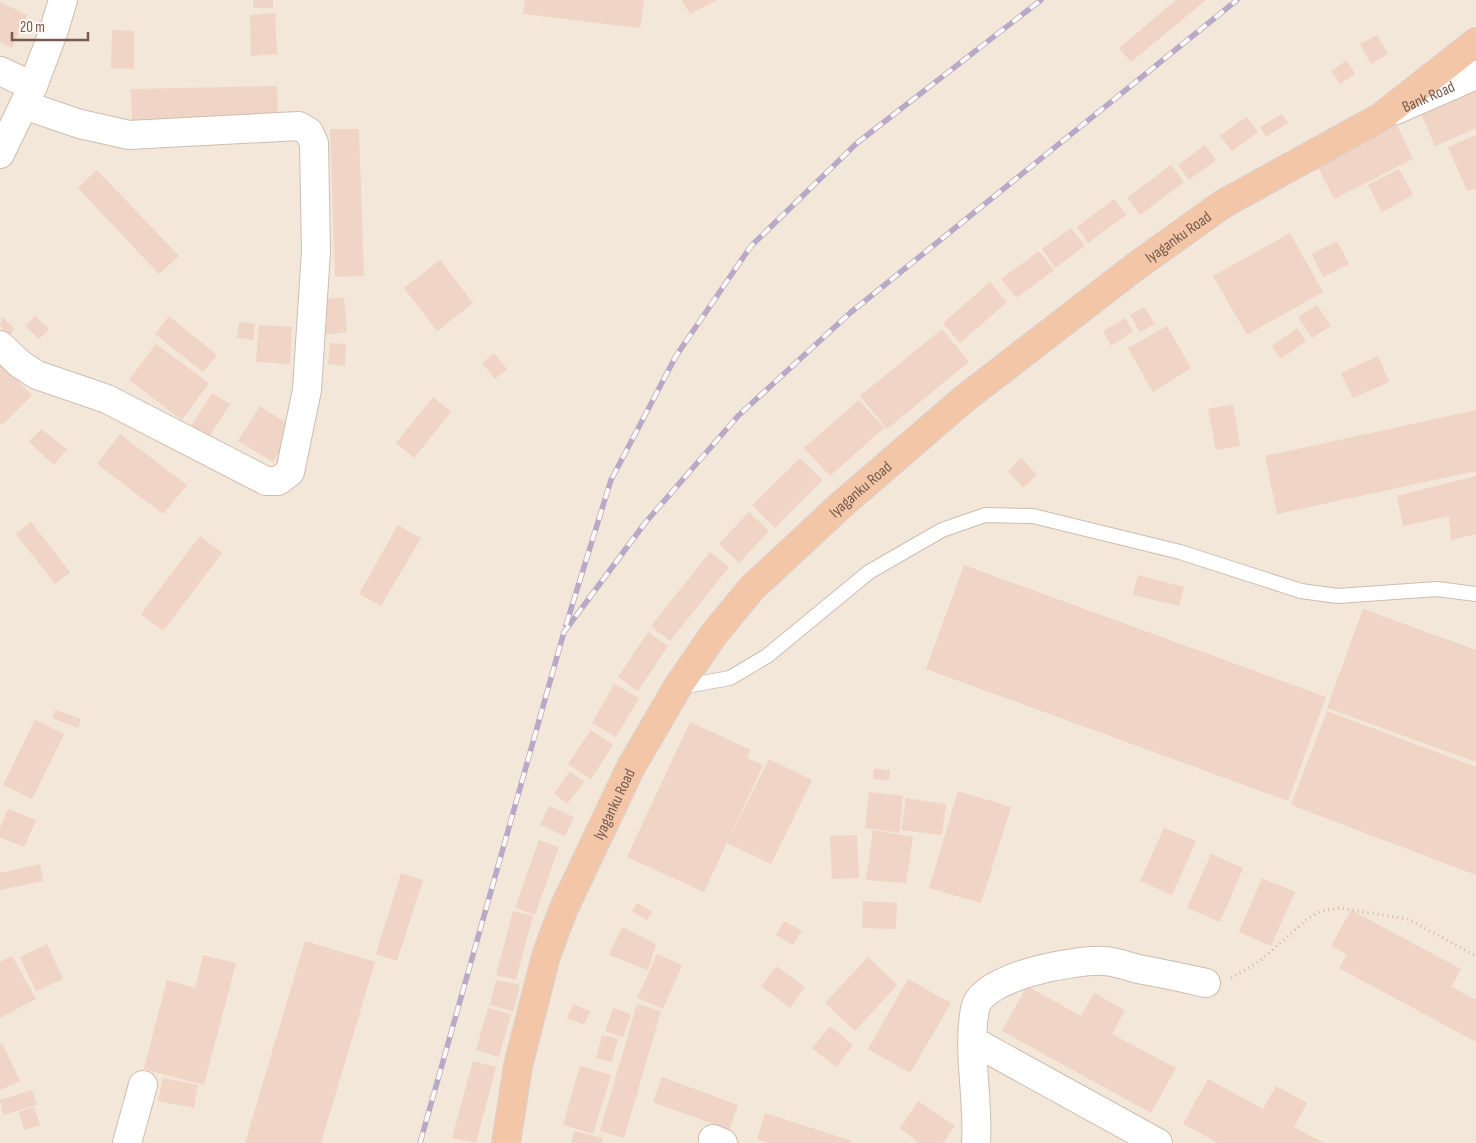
<svg xmlns="http://www.w3.org/2000/svg" width="1476" height="1143" font-family="'Sofia Sans Condensed',sans-serif">
	<rect width="100%" height="100%" fill="#fcf5ec"/>
	<rect fill="#f3e7da" x="0" y="0" width="1476" height="1143"/>
	<g fill="#f0d4c5">
		<rect x="253" y="0" width="20" height="8"/>
		<path d="M525,0H644L640,28L523,14Z"/>
		<path d="M682,0H717L690,14Z"/>
		<path d="M1176,0H1206L1131,62L1119,48Z"/>
		<path d="M0,2L27,15L12,48L0,42Z"/>
		<path d="M275,13L277,54L251,56L250,15Z"/>
		<path d="M112,30L134,31V69L111,68Z"/>
		<path d="M1377,35L1388,54L1371,64L1360,44Z"/>
		<path d="M1347,60L1355,74L1340,84L1331,71Z"/>
		<path d="M277,86L278,121L132,124L131,89Z"/>
		<path d="M1476,90V128L1435,146L1421,114Z"/>
		<path d="M1282,114L1288,123L1266,137L1260,127Z"/>
		<path d="M1246,117L1258,132L1232,151L1220,136Z"/>
		<path d="M1396,123L1413,159L1334,199L1316,163Z"/>
		<path d="M330,129H359L364,276L335,277Z"/>
		<path d="M1476,135V188L1467,191L1448,147Z"/>
		<path d="M1205,145L1216,160L1189,180L1178,165Z"/>
		<path d="M1171,165L1184,182L1140,215L1127,198Z"/>
		<path d="M1399,169L1413,195L1382,212L1368,185Z"/>
		<path d="M97,170L179,256L159,274L78,188Z"/>
		<path d="M1114,199L1126,215L1088,243L1077,227Z"/>
		<path d="M1071,228L1085,246L1055,268L1042,249Z"/>
		<path d="M1290,233L1323,292L1247,335L1213,276Z"/>
		<path d="M1337,241L1349,264L1323,277L1312,254Z"/>
		<path d="M1039,251L1054,270L1016,298L1001,279Z"/>
		<path d="M440,260L473,303L437,331L404,288Z"/>
		<path d="M990,282L1007,302L960,343L943,323Z"/>
		<path d="M344,297L347,332L324,335L320,300Z"/>
		<path d="M1317,305L1331,326L1312,338L1298,317Z"/>
		<path d="M1144,307L1155,324L1140,332L1130,315Z"/>
		<path d="M35,316L49,329L39,339L25,326Z"/>
		<path d="M169,316L217,355L203,372L155,334Z"/>
		<path d="M2,317L15,329L10,335L0,326Z"/>
		<path d="M1125,318L1133,332L1111,346L1103,331Z"/>
		<path d="M239,322L255,324L253,340L237,338Z"/>
		<path d="M259,325L292,327L290,364L256,362Z"/>
		<path d="M1167,326L1191,368L1153,392L1128,348Z"/>
		<path d="M1297,328L1306,341L1281,359L1272,346Z"/>
		<path d="M942,329L969,362L887,429L860,396Z"/>
		<path d="M330,343L346,344L345,366L328,364Z"/>
		<path d="M156,344L209,383L182,420L129,380Z"/>
		<path d="M494,353L507,369L495,379L482,363Z"/>
		<path d="M1378,356L1389,382L1353,398L1341,373Z"/>
		<path d="M0,363L32,395L2,425L0,423Z"/>
		<path d="M212,393L230,404L209,437L191,426Z"/>
		<path d="M433,397L451,412L414,458L396,443Z"/>
		<path d="M859,400L884,428L830,476L804,448Z"/>
		<path d="M1233,404L1240,446L1216,450L1208,409Z"/>
		<path d="M260,406L294,428L273,462L238,441Z"/>
		<path d="M1476,410V471L1277,514L1265,456Z"/>
		<path d="M41,429L67,449L54,465L29,442Z"/>
		<path d="M120,434L187,485L163,514L97,464Z"/>
		<path d="M800,458L823,480L775,528L752,505Z"/>
		<path d="M1021,458L1037,475L1023,488L1008,471Z"/>
		<path d="M1476,476V534L1451,540L1449,516L1403,526L1397,496Z"/>
		<path d="M749,512L769,531L739,563L719,544Z"/>
		<path d="M31,522L70,572L55,584L16,534Z"/>
		<path d="M398,525L421,538L381,606L359,594Z"/>
		<path d="M200,536L222,553L163,631L141,614Z"/>
		<path d="M710,552L729,567L670,641L651,626Z"/>
		<path d="M964,565L1326,697L1288,801L926,669Z"/>
		<path d="M1138,575L1184,587L1179,606L1133,595Z"/>
		<path d="M1363,609L1476,650V762L1327,708Z"/>
		<path d="M648,632L668,646L638,691L618,677Z"/>
		<path d="M614,684L639,698L616,737L592,723Z"/>
		<path d="M55,710L81,719L78,728L52,718Z"/>
		<path d="M1327,711L1476,767V875L1291,805Z"/>
		<path d="M35,720L64,734L32,799L3,785Z"/>
		<path d="M690,722L751,750L747,758L763,765L704,892L627,857Z"/>
		<path d="M591,730L613,745L591,779L568,764Z"/>
		<path d="M769,759L812,780L771,864L727,843Z"/>
		<path d="M874,769L890,770L889,780L873,779Z"/>
		<path d="M570,771L584,782L567,804L554,793Z"/>
		<path d="M958,791L1011,807L981,903L929,888Z"/>
		<path d="M869,792L903,796L899,833L865,828Z"/>
		<path d="M906,798L946,804L942,835L901,830Z"/>
		<path d="M549,806L574,817L565,836L540,825Z"/>
		<path d="M8,809L36,820L24,847L0,837V828Z"/>
		<path d="M1164,828L1196,841L1172,895L1140,881Z"/>
		<path d="M873,830L913,837L906,883L866,880Z"/>
		<path d="M857,835L859,878L832,879L830,836Z"/>
		<path d="M539,840L559,847L535,915L515,908Z"/>
		<path d="M1211,854L1243,868L1220,922L1187,908Z"/>
		<path d="M40,864L43,881L0,890V873Z"/>
		<path d="M401,873L423,880L397,961L376,954Z"/>
		<path d="M1262,878L1295,892L1271,946L1239,932Z"/>
		<path d="M863,901L897,903L896,929L862,928Z"/>
		<path d="M637,903L652,912L647,920L632,911Z"/>
		<path d="M1351,910L1461,969L1451,987L1476,1000V1042L1339,968L1347,954L1331,946Z"/>
		<path d="M513,911L533,916L516,980L496,975Z"/>
		<path d="M784,921L802,931L793,945L776,935Z"/>
		<path d="M622,927L656,944L648,970L609,955Z"/>
		<path d="M305,941L375,962L321,1143H245Z"/>
		<path d="M47,944L63,979L36,991L20,957Z"/>
		<path d="M657,954L682,965L663,1009L637,998Z"/>
		<path d="M203,955L236,963L204,1085L144,1069L167,980L195,988Z"/>
		<path d="M12,956L36,999L0,1018V962Z"/>
		<path d="M868,957L897,985L855,1031L825,1003Z"/>
		<path d="M776,966L805,987L790,1008L761,986Z"/>
		<path d="M908,979L951,1003L910,1073L868,1049Z"/>
		<path d="M496,980L520,985L513,1011L490,1005Z"/>
		<path d="M1027,986L1081,1016L1094,993L1125,1010L1112,1034L1176,1068L1151,1113L1002,1031Z"/>
		<path d="M573,1004L590,1011L584,1025L567,1018Z"/>
		<path d="M637,1004L661,1011L624,1138L600,1131Z"/>
		<path d="M488,1008L511,1014L499,1057L476,1050Z"/>
		<path d="M613,1008L631,1014L623,1037L605,1031Z"/>
		<path d="M830,1026L853,1045L836,1067L812,1048Z"/>
		<path d="M602,1035L618,1039L612,1062L596,1058Z"/>
		<path d="M2,1043L20,1081L0,1090V1044Z"/>
		<path d="M473,1061L496,1067L476,1143L452,1138Z"/>
		<path d="M580,1066L611,1075L593,1134L563,1125Z"/>
		<path d="M662,1077L738,1105L729,1130L653,1102Z"/>
		<path d="M163,1078L198,1085L194,1108L158,1101Z"/>
		<path d="M1208,1079L1263,1109L1276,1086L1307,1103L1294,1127L1324,1143H1218L1183,1124Z"/>
		<path d="M32,1090L37,1105L3,1115L0,1100Z"/>
		<path d="M918,1101L955,1126L943,1143H915L917,1141L900,1128Z"/>
		<path d="M34,1107L40,1125L24,1130L19,1112Z"/>
		<path d="M765,1113L852,1141L851,1143H768L757,1139Z"/>
		<path d="M574,1131L603,1138L601,1143H571Z"/>
	</g>
	<g fill="none" stroke-linecap="round" stroke-linejoin="round">
		<defs>
			<path id="service" d="M680,687L730,678L767,656L869,572L942,530L985,515L1033,516L1180,552L1301,591L1338,596L1437,589L1476,594"/>
			<g id="minor">
				<path d="M0,71L33,86"/>
				<path id="s1" d="M1396,110L1476,75"/>
				<path d="M0,154L33,86L54,30L63,0"/>
				<path d="M0,345L20,364L37,375L107,399L266,481H278L290,472L307,390L316,251L314,143L309,132L299,126L129,135L80,124L24,105"/>
				<path d="M973,1041L1158,1143"/>
				<path d="M713,1139L723,1143"/>
				<path d="M127,1143L143,1085"/>
				<path d="M976,1143C979,1100 967,1051 975,1009C981,976 1076,959 1105,961C1116,962 1127,966 1138,969C1161,973 1183,978 1206,983"/>
			</g>
			<g id="trunk">
				<path id="s2" d="M506,1143L518,1066L546,956L563,910L631,767L677,688L714,634L752,588L840,506L964,399L1135,267L1223,204L1381,117L1476,42"/>
			</g>
		</defs>
		<use href="#service" stroke="#cebdb1" stroke-width="16"/>
		<use href="#minor" stroke="#cebdb1" stroke-width="30"/>
		<use href="#trunk" stroke="#d9d1ce" stroke-width="30"/>
		<path stroke="#d6b7a7" stroke-width="3" stroke-dasharray="1 4" stroke-linecap="butt" d="M1231,978L1260,961L1307,919L1321,911L1339,908L1408,919L1476,956"/>
		<use href="#service" stroke="#fff" stroke-width="14"/>
		<use href="#minor" stroke="#fff" stroke-width="28"/>
		<use href="#trunk" stroke="#f4c6a8" stroke-width="28"/>
		<defs>
			<g id="rail">
				<path d="M566,625L611,480L676,356L751,246L857,143L1041,0"/>
				<path d="M420,1143L564,632L645,523L738,416L850,313L1237,0"/>
			</g>
		</defs>
		<use href="#rail" stroke="#b8a9c7" stroke-width="5.5"/>
		<use href="#rail" stroke="#fef9f2" stroke-width="4" stroke-dasharray="11" stroke-linecap="butt"/>
	</g>
	<g text-anchor="middle" stroke-width="5" stroke-linejoin="round" paint-order="stroke">
		<g font-size="16" fill="#775b4f" stroke="#fef9f2">
			<text dy="6" stroke="none"><textPath href="#s1" startOffset="35">Bank Road</textPath></text>
			<text dy="6" stroke="none"><textPath href="#s2" startOffset="1168">Iyaganku Road</textPath></text>
			<text dy="6" stroke="none"><textPath href="#s2" startOffset="762">Iyaganku Road</textPath></text>
			<text dy="6" stroke="none"><textPath href="#s2" startOffset="358">Iyaganku Road</textPath></text>
		</g>
	</g>
	<path d="M12 32v8h76v-8" fill="none" stroke="#775b4f" stroke-width="2.5"/>
	<text x="20" y="32" font-size="15" fill="#775b4f" stroke="#fef9f2" stroke-width="4" paint-order="stroke">20 m</text>
</svg>
